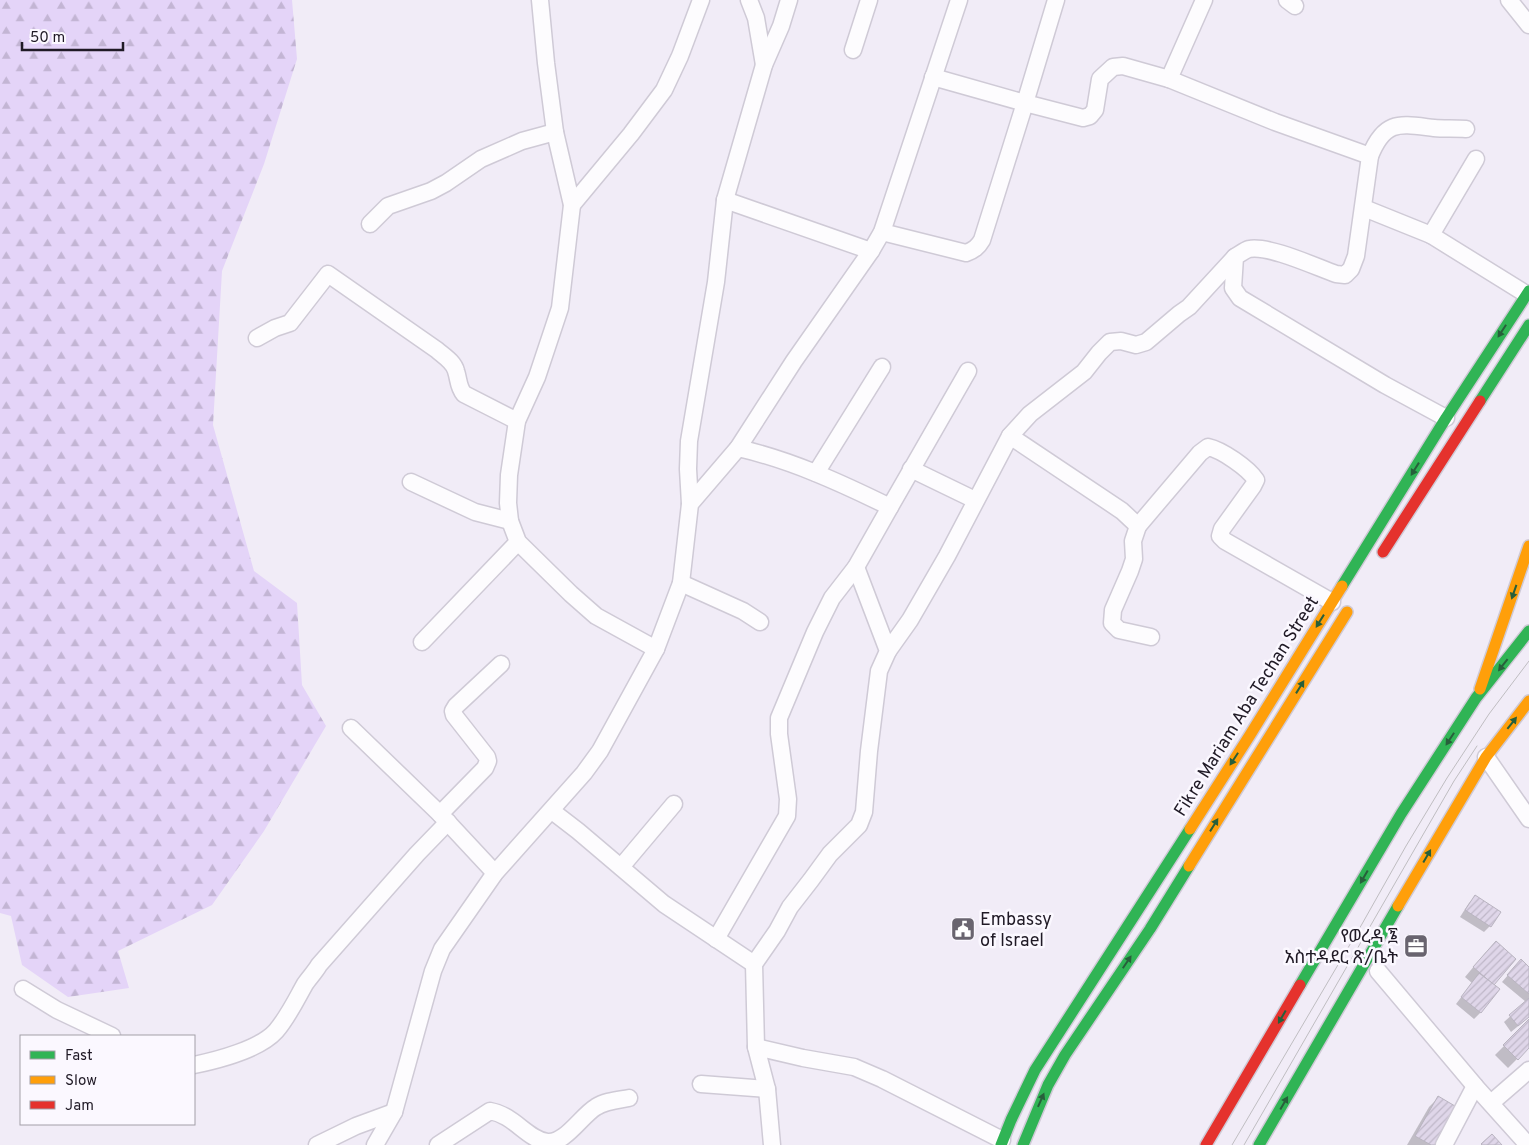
<svg xmlns="http://www.w3.org/2000/svg" width="1529" height="1145" font-family="Overpass,'Noto Sans Ethiopic',sans-serif">
	<defs>
		<pattern id="forest-firs" width="22" height="20" patternUnits="userSpaceOnUse" patternTransform="scale(1.25)"><rect width="22" height="20" fill="#e4d4f8"/><path d="M5 1l3.5 6h-7zM16 11l3.5 6h-7z" fill="#c3b5d4"/></pattern>
		<pattern id="building-hatch" width="6" height="6" patternUnits="userSpaceOnUse" patternTransform="scale(1.25)"><rect width="6" height="6" fill="#dfd6e9"/><path d="M-1 1l2-2M0 6l6-6M5 7l2-2" fill="none" stroke="#bfb7c8"/></pattern>
	</defs>
	<rect width="100%" height="100%" fill="#f1ecf7"/>
	<path fill="url(#forest-firs)" d="M0,0H292L297,59L264,164L222,271L213,425L254,571L297,603L302,685L326,726L264,831L212,905L118,951L129,988L68,997L22,965L11,916L0,913Z"/>
	<g fill="#0003">
		<path d="M1475,897L1490,926L1484,932L1460,917L1469,903Z"/>
		<path d="M1486,952L1492,985L1481,1012L1474,1019L1456,1004L1472,983L1465,977Z"/>
		<path d="M1515,967L1529,968V1017L1511,1032L1504,1022L1526,1002L1502,982Z"/>
		<path d="M1529,1021V1047L1508,1068L1495,1055Z"/>
		<path d="M1438,1098V1145H1407L1429,1107Z"/>
	</g>
	<g fill="url(#building-hatch)" stroke="#b9b4c0">
		<path d="M1475,895L1501,912L1491,927L1465,910Z"/>
		<path d="M1496,941L1516,959L1494,985L1473,967Z"/>
		<path d="M1521,959L1529,967V994L1507,975Z"/>
		<path d="M1479,973L1500,989L1481,1013L1461,997Z"/>
		<path d="M1529,998V1017L1518,1026L1509,1015Z"/>
		<path d="M1529,1019V1048L1518,1060L1503,1045Z"/>
		<path d="M1438,1096L1460,1109L1439,1145H1431L1415,1136Z"/>
		<path d="M1492,1134L1502,1145H1482L1481,1144Z"/>
	</g>
	<g fill="none" stroke-linecap="round" stroke-linejoin="round">
		<defs>
			<g id="street">
				<path d="M540,0L546,63L555,132L572,205L560,308L537,377L517,421L509,475L508,503L510,521L518,542L571,594L596,616L656,649"/>
				<path d="M749,0L756,18L764,65"/>
				<path d="M1204,0L1169,79L1275,122L1370,156C1385,119 1400,124 1434,128C1444,129 1455,128 1466,129"/>
				<path d="M1287,0L1295,6"/>
				<path d="M1509,0L1529,25"/>
				<path d="M853,50L869,0"/>
				<path d="M933,77L1025,103L1056,0"/>
				<path d="M1370,156L1356,256L1351,269L1345,275L1336,274C1316,267 1269,245 1249,249C1245,250 1240,254 1235,257L1233,288L1240,298L1385,385L1446,418"/>
				<path d="M725,200L871,251"/>
				<path d="M572,205L631,134L664,90L680,56L701,0"/>
				<path d="M1364,208L1431,235L1526,294"/>
				<path d="M370,224L388,206L431,191L446,183L481,159L522,141L555,132"/>
				<path d="M882,232L966,253C974,250 978,247 982,240L1025,103L1083,118L1090,116L1095,110L1100,79L1113,67L1123,66L1169,79"/>
				<path d="M1431,235L1476,159"/>
				<path d="M257,338L275,328L290,323L328,274L437,350C444,356 454,362 456,371C459,380 458,387 464,394L517,421"/>
				<path d="M1010,436L1122,511L1138,526L1200,453L1208,447C1222,450 1248,468 1256,480L1253,486L1222,529L1220,536L1225,541L1332,602"/>
				<path d="M911,469L975,500"/>
				<path d="M816,473L882,367"/>
				<path d="M411,482L475,512L510,521"/>
				<path d="M690,504L688,469L689,441L716,282L725,200L764,65L781,26L789,0"/>
				<path d="M890,507L968,371"/>
				<path d="M1138,526L1133,541L1134,559L1130,571L1113,610L1112,623L1119,630L1151,637"/>
				<path d="M681,583L743,611L760,622"/>
				<path d="M422,642L518,542"/>
				<path d="M888,651L910,620L947,556L1010,436L1030,414L1084,372L1099,353L1110,342L1121,341L1136,345L1146,342L1179,314L1189,307L1235,257"/>
				<path d="M351,728L440,814L495,873"/>
				<path d="M1486,757L1529,819"/>
				<path d="M552,811L578,831L664,904L754,964"/>
				<path d="M440,814L485,768L488,761L487,757L454,715L453,711L456,706L501,664"/>
				<path d="M621,867L674,804"/>
				<path d="M716,939L787,816L788,799L779,734V718L815,632L832,598L856,567L890,507C841,483 791,460 738,448"/>
				<path d="M1378,971L1475,1086L1528,1145"/>
				<path d="M23,989L57,1010L112,1036"/>
				<path d="M756,1047L754,964L777,931L790,907L811,880L830,854L859,825L864,812L869,751L879,671L888,651L856,567"/>
				<path d="M194,1065C218,1060 260,1049 276,1031C288,1017 296,1000 305,984C309,978 315,972 319,965L417,854L448,822"/>
				<path d="M701,1084L767,1089"/>
				<path d="M1491,1103L1529,1070"/>
				<path d="M317,1145L356,1126L394,1112"/>
				<path d="M375,1145L394,1112L433,971L442,949L495,873L584,773L600,751L656,649L681,583L690,504L738,448L794,361L871,251L882,232L959,0"/>
				<path d="M438,1145L490,1111C514,1115 527,1139 547,1142C565,1144 581,1116 596,1107C605,1101 618,1100 629,1098"/>
				<path d="M772,1145L767,1089L756,1047L803,1058L854,1067L882,1079L1002,1140"/>
				<path d="M1444,1145L1475,1086"/>
			</g>
			<g id="fast">
				<path d="M1480,401L1529,325"/>
				<path d="M1342,586L1446,418L1529,291"/>
				<path d="M1300,985L1401,814L1476,698L1529,631"/>
				<path d="M1001,1145L1011,1120L1035,1070L1190,829"/>
				<path d="M1023,1145L1048,1085L1065,1055L1150,929L1189,866"/>
				<path d="M1259,1145L1398,906"/>
			</g>
			<g id="slow">
				<path d="M1480,689L1529,546"/>
				<path d="M1190,829L1250,735L1342,586"/>
				<path d="M1189,866L1347,612"/>
				<path d="M1398,906L1486,757L1529,701"/>
			</g>
			<g id="jam">
				<path d="M1383,552L1480,401"/>
				<path d="M1206,1145L1300,985"/>
			</g>
		</defs>
		<use href="#street" stroke="#cfcad6" stroke-width="19"/>
		<use href="#fast" stroke="#cfcad6" stroke-width="14"/>
		<use href="#slow" stroke="#cfcad6" stroke-width="14"/>
		<use href="#jam" stroke="#cfcad6" stroke-width="14"/>
		<use href="#street" stroke="#fdfcfe" stroke-width="16"/>
		<use href="#fast" stroke="#30b455" stroke-width="11"/>
		<use href="#slow" stroke="#ff9f0a" stroke-width="11"/>
		<use href="#jam" stroke="#e5322d" stroke-width="11"/>
		<g stroke="#bfbdc1" stroke-width="1">
			<path d="M1232,1145L1362,924L1406,846L1447,778L1489,714L1529,661"/>
			<path d="M1244,1145L1413,852L1454,781L1477,746"/>
		</g>
	</g>
	<defs><path id="oneway-solid" d="M-6-.8H1V-3.2L6.5 0L1 3.2V.8H-6Z" transform="scale(1.25)"/></defs>
	<g fill="#275f3b">
		<use href="#oneway-solid" transform="translate(1502 331) rotate(123)"/>
		<use href="#oneway-solid" transform="translate(1415 469) rotate(122)"/>
		<use href="#oneway-solid" transform="translate(1514 592) rotate(109)"/>
		<use href="#oneway-solid" transform="translate(1320 621) rotate(122)"/>
		<use href="#oneway-solid" transform="translate(1503 665) rotate(128)"/>
		<use href="#oneway-solid" transform="translate(1300 687) rotate(-58)"/>
		<use href="#oneway-solid" transform="translate(1512 723) rotate(-52)"/>
		<use href="#oneway-solid" transform="translate(1450 739) rotate(123)"/>
		<use href="#oneway-solid" transform="translate(1234 759) rotate(123)"/>
		<use href="#oneway-solid" transform="translate(1214 825) rotate(-58)"/>
		<use href="#oneway-solid" transform="translate(1427 856) rotate(-60)"/>
		<use href="#oneway-solid" transform="translate(1364 877) rotate(120)"/>
		<use href="#oneway-solid" transform="translate(1127 962) rotate(-56)"/>
		<use href="#oneway-solid" transform="translate(1282 1017) rotate(120)"/>
		<use href="#oneway-solid" transform="translate(1041 1100) rotate(-66)"/>
		<use href="#oneway-solid" transform="translate(1284 1103) rotate(-60)"/>
	</g>
	<defs>
		<symbol id="civic-square" viewBox="-11 -11 22 22"><rect x="-9" y="-9" width="18" height="18" rx="4" fill="#69646f" stroke="#fbf8ff"/><path d="M-.6-6.5H3V-4.5H.6V-3L4-1V1h2V6H-6V1h2V-1L-.6-3ZM-1.2 2.5V6h2.4V2.5Z" fill="#fff"/></symbol>
		<symbol id="office-square" viewBox="-11 -11 22 22"><rect x="-9" y="-9" width="18" height="18" rx="4" fill="#69646f" stroke="#fbf8ff"/><path d="M-6-3h4V-5.5h4V-3h4V5H-6ZM-1-4.5V-3h2v-1.5ZM-6 0V1H6V0Z" fill="#fff"/></symbol>
	</defs>
	<g fill-rule="evenodd">
		<use href="#civic-square" x="949" y="915" width="28" height="28"/>
		<use href="#office-square" x="1402" y="932" width="28" height="28"/>
	</g>
	<g text-anchor="middle" stroke-width="5" stroke-linejoin="round" paint-order="stroke">
		<g font-size="18" fill="#201a26" stroke="#fbf8ff">
			<text transform="translate(1246 706) rotate(-58)" y="6">Fikre Mariam Aba Techan Street</text>
		</g>
		<g font-size="18" fill="#201a26" stroke="#fbf8ff" text-anchor="start">
			<text x="980" y="925">Embassy<tspan x="980" dy="21">of Israel</tspan></text>
			<text x="1398" y="942" text-anchor="end">የወረዳ ፮<tspan x="1398" dy="21">አስተዳደር ጽ/ቤት</tspan></text>
		</g>
	</g>
	<rect x="20" y="1035" width="175" height="90" fill="#fbf8ff" stroke="#a39fa8"/>
	<rect x="30" y="1051" width="25" height="8" fill="#30b455" stroke="#a39fa8"/>
	<text x="65" y="1060" font-size="15" fill="#201a26">Fast</text>
	<rect x="30" y="1076" width="25" height="8" fill="#ff9f0a" stroke="#a39fa8"/>
	<text x="65" y="1085" font-size="15" fill="#201a26">Slow</text>
	<rect x="30" y="1101" width="25" height="8" fill="#e5322d" stroke="#a39fa8"/>
	<text x="65" y="1110" font-size="15" fill="#201a26">Jam</text>
	<path d="M22 42v8h101v-8" fill="none" stroke="#201a26" stroke-width="2.5"/>
	<text x="30" y="42" font-size="15" fill="#201a26" stroke="#fbf8ff" stroke-width="4" paint-order="stroke">50 m</text>
</svg>
